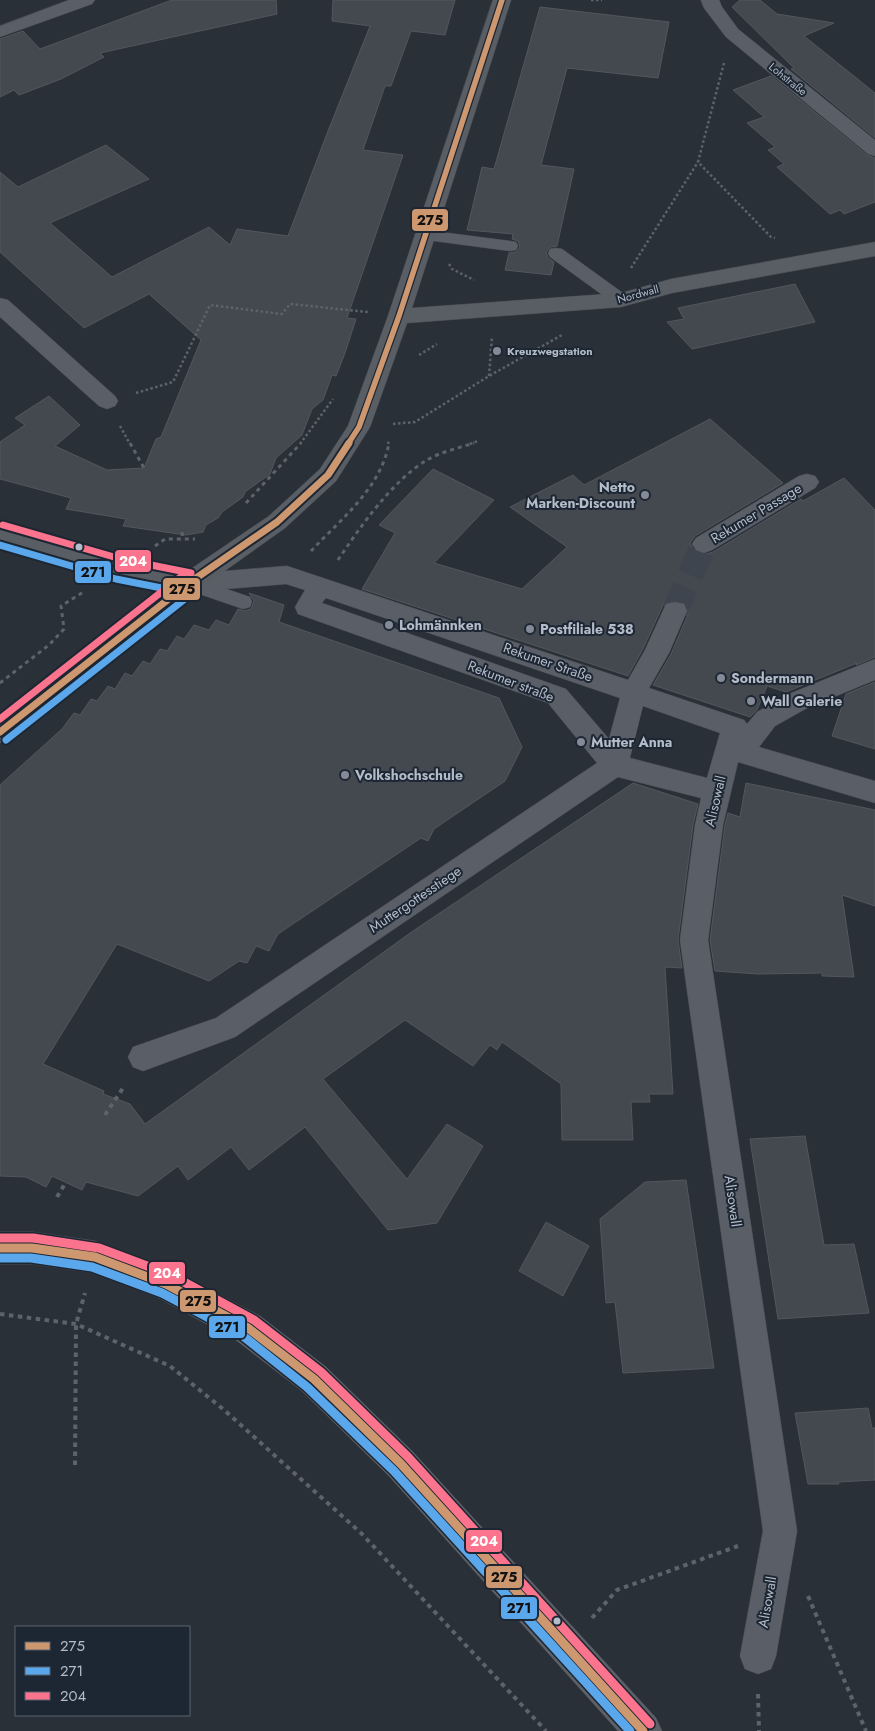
<svg xmlns="http://www.w3.org/2000/svg" width="875" height="1731" font-family="Jost,sans-serif">
	<rect width="100%" height="100%" fill="#2a3038"/>
	<g fill="#444950" stroke="#52575f">
		<path d="M172,0H276L277,14L100,53L104,57L61,79L19,95L14,90L0,97V39L23,31L40,49Z"/>
		<path d="M333,0H455L445,35L411,31L391,86H385L363,150L403,155L347,318L356,319L345,353L336,376L332,375L323,400L312,409L302,435L276,458L270,474L245,492L243,497L222,512L218,518L206,525L203,532L186,535L123,526L126,519L66,509L71,498L0,479V442L25,425L15,418L49,396L80,425L55,446L107,470L144,468L156,439L161,437L201,340L149,294L84,328L0,252V172L18,187L106,145L149,179L50,223L112,277L209,227L230,245L237,229L288,236L328,131L370,26L332,21Z"/>
		<path d="M740,0H760L777,14L834,23L804,36L875,93V138L791,69L794,68L732,7Z"/>
		<path d="M540,7L669,22L658,78L567,68L541,165L574,169L557,246L550,247L546,252L548,258L554,262L551,275L505,270L509,253L516,252L520,247L518,241L512,239L513,234L467,230L482,167L494,169Z"/>
		<path d="M771,76L867,155L875,158V202L844,214L840,210L830,214L777,167L784,164L768,150L775,147L747,123L764,117L733,90Z"/>
		<path d="M795,284L815,322L692,349L667,322L684,319L678,308Z"/>
		<path d="M710,419L783,483L695,536L690,543L694,551L703,555L713,552L801,499L803,501L844,478L875,510V657L856,665L857,663L786,692L767,686L757,710L750,717L653,685L671,654L689,612L684,602L675,600L664,603L643,649L628,676L362,589L395,533L379,525L433,469L494,500L434,563L522,589L567,547L510,507L573,475L584,485Z"/>
		<path d="M249,593L284,605L279,622L499,698L522,747L505,781L434,829L428,841L421,838L278,934L269,951L256,946L247,963L239,961L209,981L117,944L43,1064L104,1091L103,1094L130,1104L145,1124L413,931L633,783L698,804L693,825L678,940L682,968L665,967L673,1094H649L650,1102H631L633,1140H562L561,1084L502,1042L497,1050L490,1045L473,1066L405,1020L323,1079L407,1179L447,1124L483,1146L437,1223L388,1230L305,1127L249,1170L231,1147L188,1180L178,1166L138,1196L86,1182L82,1190L52,1176L46,1187L26,1177L0,1176V785L62,729L74,713L80,715L91,699L97,701L108,686L115,689L125,673L132,676L143,661L150,664L160,649L167,651L177,636L184,639L194,625L209,630L216,620L229,625L238,609L244,611L251,609L254,601Z"/>
		<path d="M875,682V749L832,736L846,694Z"/>
		<path d="M746,783L875,810V906L842,895L854,977L822,976V973L758,974L715,971L710,940L725,825L728,813L740,817Z"/>
		<path d="M805,1136L824,1245L854,1244L869,1313L778,1319L750,1139Z"/>
		<path d="M686,1180L714,1368L623,1373L615,1302L606,1303L600,1219L645,1182Z"/>
		<path d="M546,1222L589,1246L563,1296L519,1271Z"/>
		<path d="M868,1408L872,1428H875V1480L838,1482L839,1484H808L795,1413Z"/>
	</g>
	<g fill="none" stroke-linecap="round" stroke-linejoin="round">
		<path stroke="#3f454e" stroke-width="26" stroke-dasharray="26 13" stroke-linecap="butt" d="M675,611L704,544"/>
		<defs>
			<g id="lane">
				<path d="M425,230L510,241L516,242L518,246L516,250L510,251L419,239L417,235L419,231Z"/>
				<path d="M556,248L562,249L627,296L629,300L627,304L621,305L615,304L550,257L548,253L550,249Z"/>
				<path d="M189,576L250,597L252,602L250,607L243,609L182,588L180,583L182,578Z"/>
			</g>
			<g id="street">
				<path d="M69,0H95L92,4L0,37V26Z"/>
				<path d="M701,0H719L722,7L738,29L875,140V156L868,154L726,37L704,8Z"/>
				<path d="M0,298L8,300L115,396L118,401L115,406L107,409L99,406L0,317Z"/>
				<path d="M807,474L815,476L819,482L815,488L712,550L704,553L696,550L692,544L696,538L799,476Z"/>
				<path d="M287,566L628,680L645,650L666,604L675,602L684,604L687,611L669,653L649,688L744,720L747,724L757,712L789,694L875,659V680L807,708L775,726L759,747L875,781V803L738,762L723,825L708,940L797,1531L776,1656L771,1669L758,1674L745,1669L740,1656L763,1531L680,940L695,825L701,798L618,777L235,1037L143,1071L133,1067L128,1057L133,1047L216,1018L597,763L548,703L298,614L295,607L305,590L286,584L189,592L180,590L177,583L180,576L189,574ZM326,598L620,698L609,739L566,689L322,603ZM643,706L720,733L707,778L630,758Z"/>
			</g>
			<path id="secondary" d="M493,0H511L412,308L621,293L671,279L875,242V256L672,293L621,307L407,323L370,427L336,481L285,528L198,590L9,739L0,743V717L166,588L119,578L0,544V526L119,560L185,573L269,516L320,469L348,426L388,316Z"/>
			<path id="primary" d="M0,1232H32L95,1241L177,1273L260,1316L326,1367L413,1452L656,1718L662,1731H618L389,1476L302,1391L236,1340L157,1297L95,1273L32,1264H0Z"/>
		</defs>
		<use href="#lane" stroke="#484c53" stroke-width="1"/>
		<use href="#street" stroke="#484c53" stroke-width="1"/>
		<use href="#secondary" stroke="#484c53" stroke-width="1"/>
		<use href="#primary" stroke="#484c55" stroke-width="1"/>
		<g stroke="#5d636a" stroke-width="2.5" stroke-dasharray="2.5 2.5" stroke-linecap="butt">
			<path d="M591,0H602"/>
			<path d="M724,63L698,162L771,237L775,238"/>
			<path d="M449,264L452,269L474,280"/>
			<path d="M631,268L698,162"/>
			<path d="M419,355L437,344"/>
			<path d="M489,376L492,337"/>
			<path d="M136,393L173,382L210,305L282,314L290,304L368,312"/>
			<path d="M393,424L415,422L489,376L562,335"/>
			<path d="M120,426L130,444"/>
			<path d="M300,444L333,399"/>
			<path d="M388,444L389,440"/>
			<path d="M470,444L478,441"/>
		</g>
		<g stroke="#5d636a" stroke-width="3" stroke-dasharray="4 4" stroke-linecap="butt">
			<path d="M130,443L144,468"/>
			<path d="M246,503L301,443"/>
			<path d="M182,532L183,540"/>
			<path d="M155,546L165,539H195"/>
			<path d="M311,551C341,519 381,488 389,443"/>
			<path d="M338,560C360,527 393,480 427,460C440,452 459,448 474,443"/>
			<path d="M0,683L49,645L64,629L61,606L85,591"/>
		</g>
		<g stroke="#5d636a" stroke-width="4" stroke-dasharray="4.5 4.5" stroke-linecap="butt">
			<path d="M105,1115L125,1085"/>
			<path d="M57,1197L66,1182"/>
			<path d="M0,1314L76,1324L170,1366L223,1409L362,1534L546,1731"/>
			<path d="M75,1465L76,1324L85,1293"/>
			<path d="M808,1596L866,1731"/>
			<path d="M592,1618L617,1590L738,1546"/>
			<path d="M758,1694L759,1731"/>
		</g>
		<use href="#lane" fill="#5a5e66" fill-rule="evenodd"/>
		<use href="#street" fill="#5a5e66" fill-rule="evenodd"/>
		<use href="#secondary" fill="#595d64" fill-rule="evenodd"/>
		<use href="#primary" fill="#5c6168" fill-rule="evenodd"/>
		<defs>
			<path id="bus-1-far2" d="M348,444L359,427L399,316L502,0"/>
			<path id="bus-1-far1" d="M0,732L189,583L277,522L328,475L349,443"/>
			<path id="bus-1" d="M0,1248H32L95,1257L166,1284L248,1328L314,1379L401,1464L643,1731"/>
			<g id="bus-2-far1">
				<path d="M0,545L116,579L187,593"/>
				<path d="M6,740L195,591"/>
			</g>
			<path id="bus-2" d="M0,1258H31L92,1267L162,1293L243,1336L307,1387L394,1471L630,1731"/>
			<g id="bus-3-far1">
				<path d="M3,525L121,559L191,573"/>
				<path d="M0,719L183,575"/>
			</g>
			<path id="bus-3" d="M0,1238H33L99,1248L171,1275L254,1320L321,1372L408,1457L650,1724"/>
		</defs>
		<use href="#bus-1-far2" stroke="#1d2633" stroke-width="8"/>
		<use href="#bus-1-far1" stroke="#1d2633" stroke-width="11"/>
		<use href="#bus-1" stroke="#1d2633" stroke-width="12"/>
		<use href="#bus-2-far1" stroke="#1d2633" stroke-width="11"/>
		<use href="#bus-2" stroke="#1d2633" stroke-width="12"/>
		<use href="#bus-3-far1" stroke="#1d2633" stroke-width="11"/>
		<use href="#bus-3" stroke="#1d2633" stroke-width="12"/>
		<use href="#bus-1-far2" stroke="#cd976f" stroke-width="5.5"/>
		<use href="#bus-1-far1" stroke="#cd976f" stroke-width="7"/>
		<use href="#bus-1" stroke="#cd976f" stroke-width="9"/>
		<use href="#bus-2-far1" stroke="#5aa8eb" stroke-width="7"/>
		<use href="#bus-2" stroke="#5aa8eb" stroke-width="9"/>
		<use href="#bus-3-far1" stroke="#fc738d" stroke-width="7"/>
		<use href="#bus-3" stroke="#fc738d" stroke-width="9"/>
	</g>
	<g fill="#848b96" stroke="#1d2633" stroke-width="2">
		<circle cx="497" cy="351" r="5"/>
		<circle cx="645" cy="495" r="5"/>
		<circle cx="389" cy="625" r="5"/>
		<circle cx="530" cy="629" r="5"/>
		<circle cx="721" cy="678" r="5"/>
		<circle cx="751" cy="701" r="5"/>
		<circle cx="581" cy="742" r="5"/>
		<circle cx="345" cy="775" r="5"/>
	</g>
	<g fill="#b4bcc9" stroke="#1d2633" stroke-width="2">
		<circle cx="79" cy="547" r="4.5"/>
		<circle cx="557" cy="1621" r="4.5"/>
	</g>
	<g text-anchor="middle" stroke-width="4" stroke-linejoin="round" paint-order="stroke">
		<g font-size="11" fill="#b4bcc9" stroke="#1d2633">
			<text transform="translate(788 79) rotate(39)" y="4">Lohstraße</text>
			<text transform="translate(638 294) rotate(-15)" y="4">Nordwall</text>
		</g>
		<g font-size="11" font-weight="bold" fill="#b4bcc9" stroke="#1d2633" text-anchor="start">
			<text x="507" y="355">Kreuzwegstation</text>
		</g>
		<g font-size="14" font-weight="bold" fill="#b4bcc9" stroke="#1d2633" text-anchor="start">
			<text x="635" y="492" text-anchor="end">Netto<tspan x="635" dy="16">Marken-Discount</tspan></text>
			<text x="399" y="630">Lohmännken</text>
			<text x="540" y="634">Postfiliale 538</text>
			<text x="731" y="683">Sondermann</text>
			<text x="761" y="706">Wall Galerie</text>
			<text x="591" y="747">Mutter Anna</text>
			<text x="355" y="780">Volkshochschule</text>
		</g>
		<g font-size="14" fill="#b4bcc9" stroke="#1d2633">
			<text transform="translate(756 513) rotate(-31)" y="5">Rekumer Passage</text>
			<text transform="translate(548 662) rotate(19)" y="5">Rekumer Straße</text>
			<text transform="translate(511 681) rotate(21)" y="5">Rekumer straße</text>
			<text transform="translate(715 801) rotate(-77)" y="5">Alisowall</text>
			<text transform="translate(415 899) rotate(-34)" y="5">Muttergottesstiege</text>
			<text transform="translate(733 1201) rotate(82)" y="5">Alisowall</text>
			<text transform="translate(767 1602) rotate(-80)" y="5">Alisowall</text>
		</g>
	</g>
	<g stroke="#1d2633" stroke-width="2">
		<rect x="411" y="208" width="38" height="24" rx="5" fill="#cd976f"/>
		<rect x="114" y="549" width="38" height="24" rx="5" fill="#fc738d"/>
		<rect x="74" y="560" width="38" height="24" rx="5" fill="#5aa8eb"/>
		<rect x="162" y="577" width="39" height="24" rx="5" fill="#cd976f"/>
		<rect x="148" y="1261" width="38" height="24" rx="5" fill="#fc738d"/>
		<rect x="179" y="1289" width="38" height="24" rx="5" fill="#cd976f"/>
		<rect x="208" y="1315" width="38" height="24" rx="5" fill="#5aa8eb"/>
		<rect x="465" y="1529" width="38" height="24" rx="5" fill="#fc738d"/>
		<rect x="485" y="1565" width="38" height="24" rx="5" fill="#cd976f"/>
		<rect x="500" y="1596" width="38" height="24" rx="5" fill="#5aa8eb"/>
	</g>
	<g font-size="14" text-anchor="middle" font-weight="bold" fill="#fff">
		<text x="133" y="566">204</text>
		<text x="167" y="1278">204</text>
		<text x="484" y="1546">204</text>
	</g>
	<g font-size="14" text-anchor="middle" font-weight="bold" fill="#111">
		<text x="430" y="225">275</text>
		<text x="93" y="577">271</text>
		<text x="182" y="594">275</text>
		<text x="198" y="1306">275</text>
		<text x="227" y="1332">271</text>
		<text x="504" y="1582">275</text>
		<text x="519" y="1613">271</text>
	</g>
	<rect x="15" y="1626" width="175" height="90" fill="#1d2633" stroke="#59626f"/>
	<rect x="25" y="1642" width="25" height="8" fill="#cd976f" stroke="#59626f"/>
	<text x="60" y="1651" font-size="15" fill="#b4bcc9">275</text>
	<rect x="25" y="1667" width="25" height="8" fill="#5aa8eb" stroke="#59626f"/>
	<text x="60" y="1676" font-size="15" fill="#b4bcc9">271</text>
	<rect x="25" y="1692" width="25" height="8" fill="#fc738d" stroke="#59626f"/>
	<text x="60" y="1701" font-size="15" fill="#b4bcc9">204</text>
</svg>
